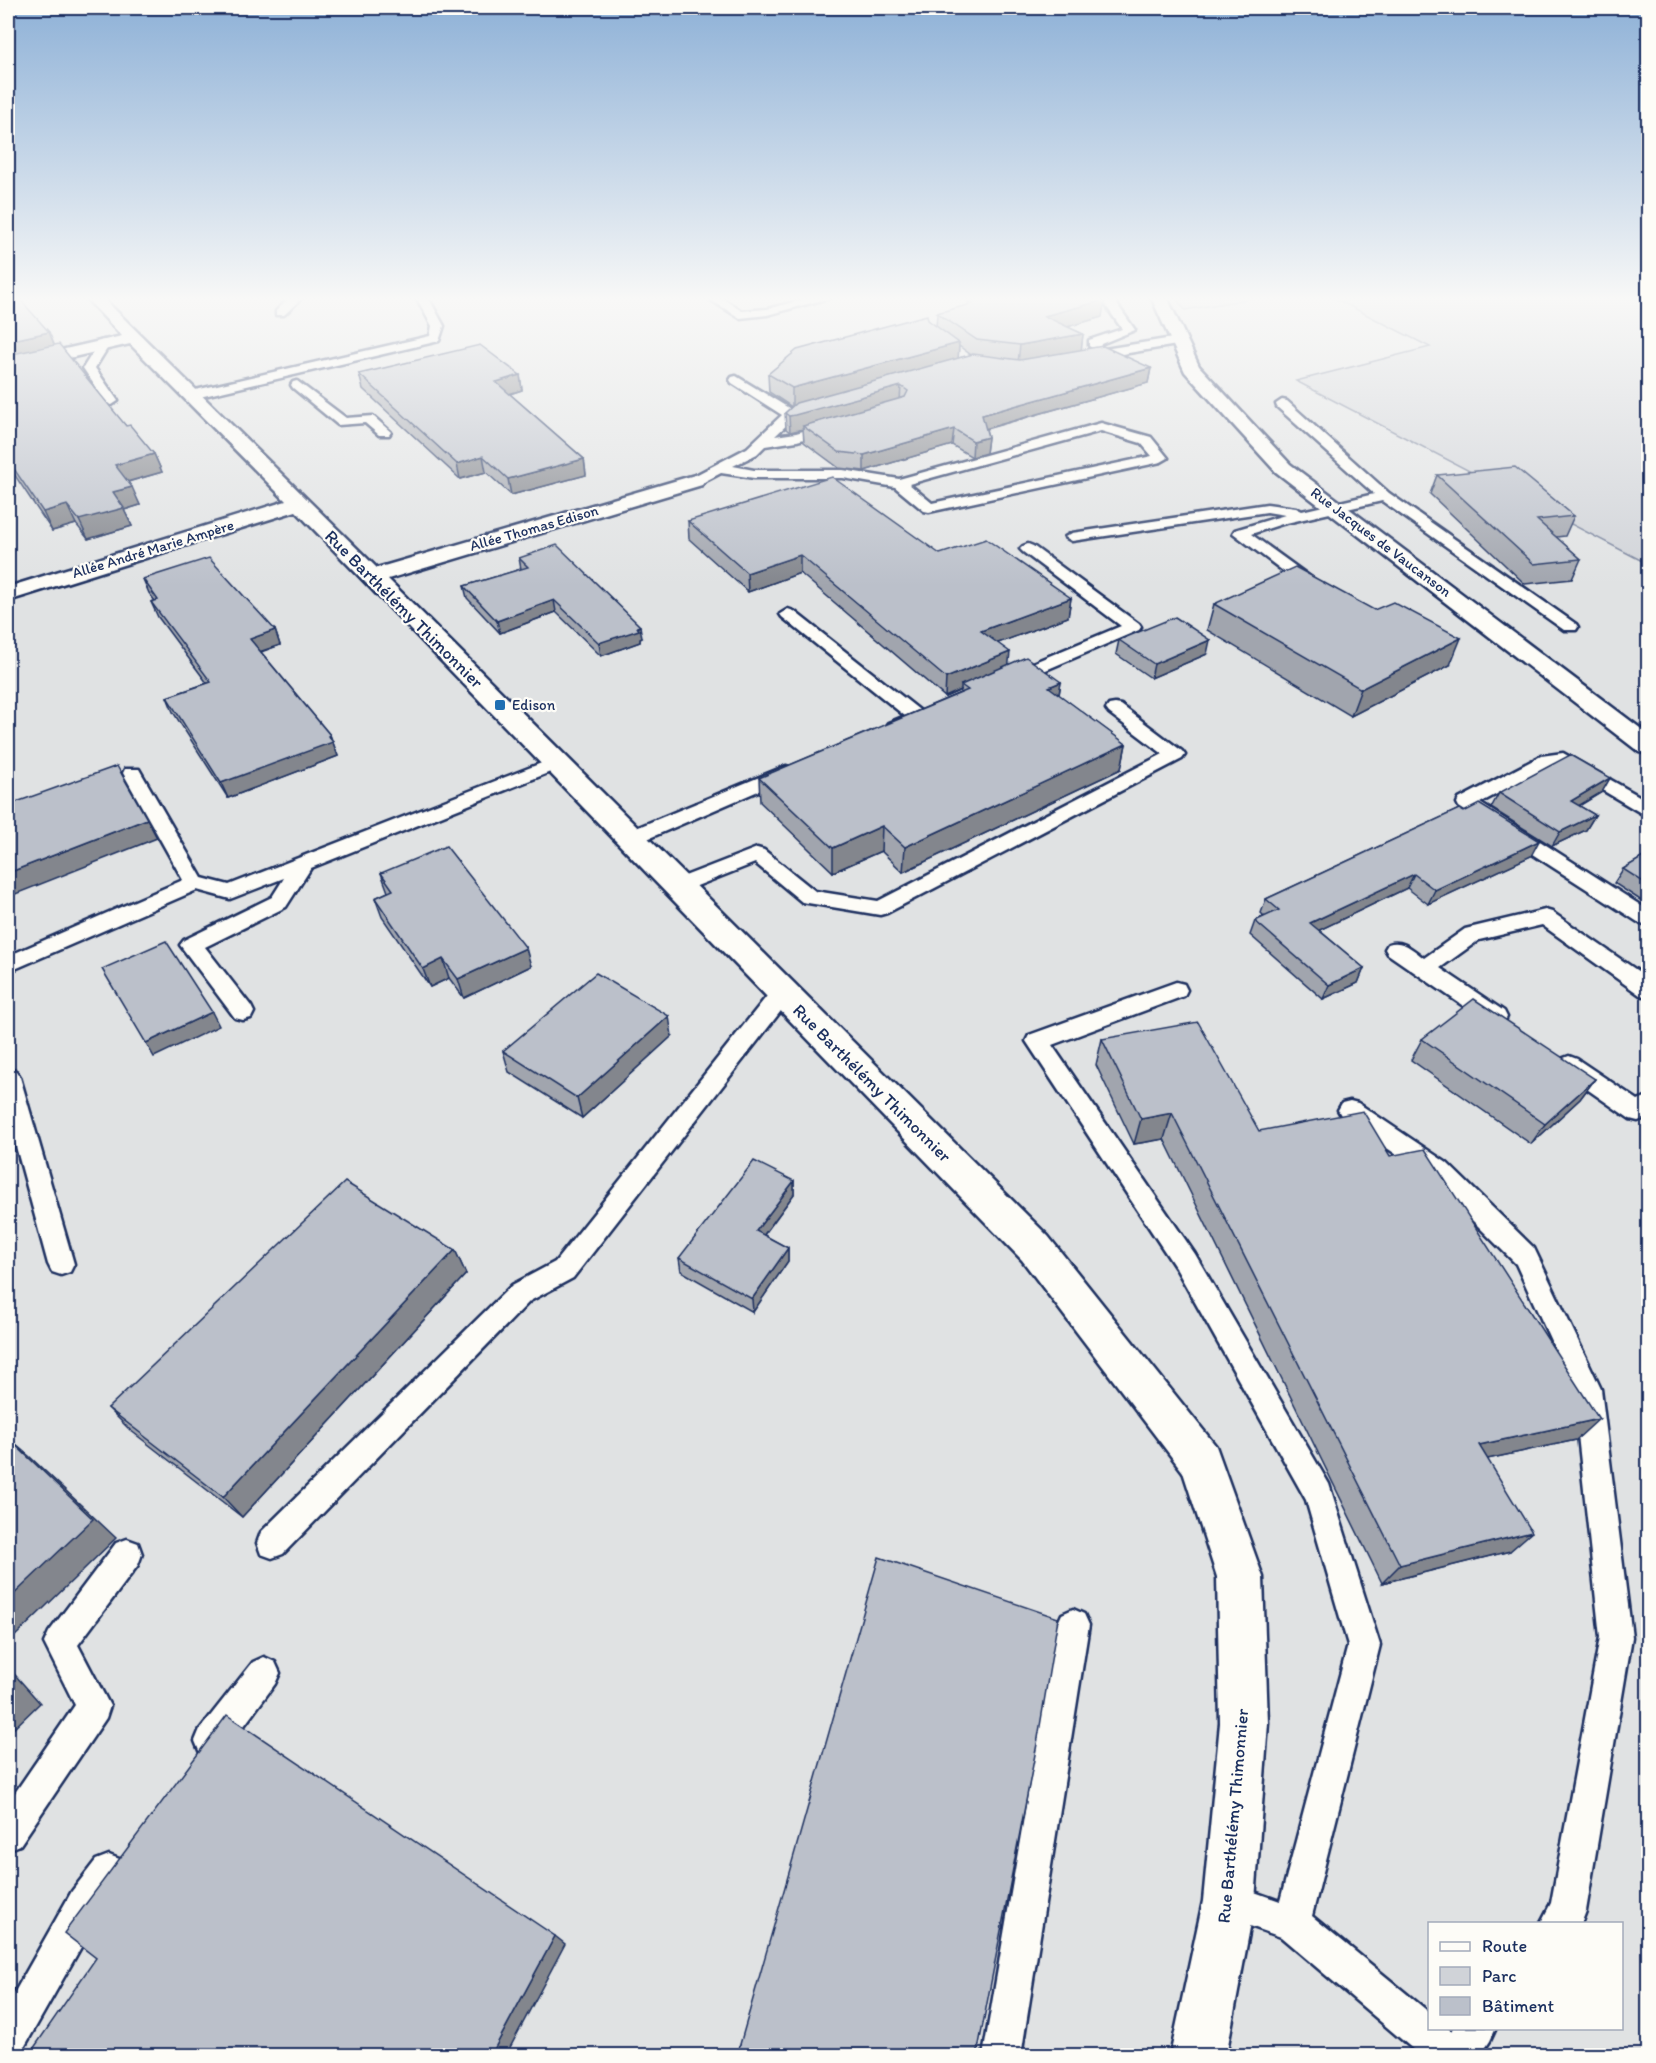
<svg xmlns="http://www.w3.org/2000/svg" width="1656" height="2063" font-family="Itim,sans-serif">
	<rect width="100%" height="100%" fill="#f0f0ee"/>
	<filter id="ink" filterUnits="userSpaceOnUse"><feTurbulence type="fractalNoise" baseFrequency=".0167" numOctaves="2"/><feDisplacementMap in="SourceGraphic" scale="12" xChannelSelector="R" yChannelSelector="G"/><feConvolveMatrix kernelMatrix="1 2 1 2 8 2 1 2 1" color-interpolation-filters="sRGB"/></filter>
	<g filter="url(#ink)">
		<path fill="#e0e2e3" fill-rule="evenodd" d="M8,297H1175L1185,310L1260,297H1332L1431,347L1297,381L1648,564V2055L8,2056ZM1430,1924H1622V2028H1430Z"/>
		<g fill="#d0d3d8" stroke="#76819b" stroke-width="1.5">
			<path d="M1175,297H1260L1185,310Z"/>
			<path d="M1332,297H1648V564L1296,381L1430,347Z"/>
		</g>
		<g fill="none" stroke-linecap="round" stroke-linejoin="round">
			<defs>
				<g id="lane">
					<path d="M290,297H303L284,315H276V311Z"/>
					<path d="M416,297H428L444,326L439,341L191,399L185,395L191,391L430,336L432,326Z"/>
					<path d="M706,297H720L742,311L767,309L813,297H833L767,315L740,318Z"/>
					<path d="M1100,297H1112L1135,330L1101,344L1100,349L1096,350L1089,346V340L1122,329Z"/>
					<path d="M1179,337L1185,341L1183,344L1086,360L1080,356L1086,352Z"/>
					<path d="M104,340L110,344L95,368L118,401L112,405L107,404L83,368L100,341Z"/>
					<path d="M736,376L792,410L812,404L818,408L817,411L795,417L775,436L796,433L831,423L838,427L836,430L797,441L765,446L757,454L733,466L754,470H843L899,479L1101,423L1151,437L1168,458L1161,462L929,512L924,511L895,487L843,478H754L721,473L700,484H690L688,481L690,478L747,448L782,415L732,383L730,380L732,377ZM1101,431L1141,443L1152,456L932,503L909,484Z"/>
					<path d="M297,381L346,418L373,416L391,432L389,435H379L365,423L338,425L293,388L291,385L293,382Z"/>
					<path d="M1282,400L1287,401L1389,493L1576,624L1578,627L1576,630H1564L1382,501L1282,524L1251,534L1320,584L1322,587L1314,592L1308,590L1233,533L1235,530L1285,515L1267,512L1072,541L1065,537L1072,533L1267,504L1296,508L1302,511L1374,494L1277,407L1276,404Z"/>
					<path d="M1028,544L1033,546L1139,624L1141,627L1139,630L1018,682H1006L1003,678L1006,674L1121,626L1023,552L1020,549L1023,546Z"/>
					<path d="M788,609L794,611L923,713L926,717C919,726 899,734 888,731L885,727L888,723L905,716L782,617L780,614Z"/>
					<path d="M1115,704L1121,705L1182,751L1185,755L1182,759L887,913L880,915L802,902L755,863L679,893L672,891L669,886L672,881L757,848L764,850L815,891L878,901L1163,754L1109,713L1106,709L1109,705Z"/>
					<path d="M1563,753L1648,801V815L1641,813L1560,765H1551L1480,803L1648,910V926L1641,924L1459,807L1457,803L1459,799L1541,756Z"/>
					<path d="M557,757L563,759L566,763L563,767L311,868L286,907L205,947L251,1006L254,1012L251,1018L243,1020L235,1018L180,945L184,940L272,897L284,878L230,899L197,890L8,972V956L183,880L123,773L125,769H139L202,878L229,885Z"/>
					<path d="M786,766L793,768L795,772L793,776L638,843L631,844L624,843L621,838L624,833Z"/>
					<path d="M1545,910L1552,912L1648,978V997L1640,995L1542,925L1479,940L1440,968L1504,1011L1507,1017L1504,1023L1496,1025L1488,1023L1388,954L1385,949L1388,944C1403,939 1413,950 1424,958L1465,929Z"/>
					<path d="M1176,982L1184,984L1187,990L1184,996L1052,1045L1195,1254L1329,1484L1380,1645L1312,1916L1430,2013V2028H1448L1451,2031L1453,2028H1496L1490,2041L1480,2056H1421L1281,1937L1216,1914L1211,1901L1216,1888L1229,1883L1280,1901L1348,1645L1306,1500L1177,1270L1026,1041L1029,1035Z"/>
					<path d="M783,984L791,986L794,992L791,998L573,1278L530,1301L283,1554L272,1558L261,1554L257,1543L261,1532L512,1285L555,1262L775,986Z"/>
					<path d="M1569,1056L1577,1059L1638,1100L1648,1096V1117L1638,1121L1630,1119L1561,1071L1557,1065L1561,1059Z"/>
					<path d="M8,1068L16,1071L20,1077L74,1264L70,1272L61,1275L52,1272L48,1264L8,1117Z"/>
					<path d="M1350,1101L1358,1103L1447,1163L1534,1248L1601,1389L1632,1637L1586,1911L1581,1924H1540L1551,1903L1600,1637L1573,1389L1516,1264L1429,1177L1342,1117L1338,1110L1342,1103Z"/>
					<path d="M127,1539L138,1543L142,1554L138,1565L78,1645L110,1706L106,1718L20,1845L8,1850V1803L75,1705L44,1643L49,1632L116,1543Z"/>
					<path d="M1073,1609L1084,1614L1089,1625L1021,2056H983L1057,1625L1062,1614Z"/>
					<path d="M264,1657L275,1662L280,1673L275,1684L224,1753L212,1758L200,1753L195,1741L200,1729L253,1662Z"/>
					<path d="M109,1855L122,1860L127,1873L122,1886L98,1917L21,2053L8,2056V2004L72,1891L96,1860Z"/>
				</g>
				<path id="street" d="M85,297H102L377,568L688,477L695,475L702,477L705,481L702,485L388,579L1048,1236L1216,1446L1263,1577L1268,1723L1255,1901L1226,2056H1170L1203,1901L1220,1723L1217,1577L1183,1472L1022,1260L296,511L8,601V587L286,501L130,344L8,372V362L122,336Z"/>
				<path id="secondary" d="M1151,297H1167L1199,366L1290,464L1648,734V754L1639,752L1276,472L1185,372Z"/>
			</defs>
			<use href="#lane" stroke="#1b2f5e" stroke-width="5"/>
			<use href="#street" stroke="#1b2f5e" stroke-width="5"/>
			<use href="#secondary" stroke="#1b2f5e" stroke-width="5"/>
			<use href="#lane" fill="#fdfcf7" fill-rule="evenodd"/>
			<use href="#street" fill="#fdfcf7" fill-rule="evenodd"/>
			<use href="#secondary" fill="#fdfcf7" fill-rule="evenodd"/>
		</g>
		<g fill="#a1a5ae" stroke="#1b2f5e" stroke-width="1.5" fill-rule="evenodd">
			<path d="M8,297L54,345L126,426L154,454L162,472L128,482L140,505L124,510L132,526L88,539L76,524L52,531L8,465Z"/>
			<path d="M968,302L1102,317L1067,327L1083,334L1081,350L1151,368L1148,383L986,429L988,437L986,453L972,457L952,445L864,471L839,468L804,442L803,429L790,432L786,429L785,413L792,407L769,392L768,374L928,320L936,327L937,313L968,305ZM959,346L971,355L958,358Z"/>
			<path d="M359,374L520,375L522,390L510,394L584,459L586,475L511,495L486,472L460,479L363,389Z"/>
			<path d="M1437,475L1574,516L1565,536L1556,537L1581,559L1572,579L1525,584L1430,494Z"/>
			<path d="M688,521L940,554L1071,598L1068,617L998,643L1009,665L1061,682L1059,695L1126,744L1121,769L903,872L881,851L833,872L760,802L759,778L960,693L961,690L945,697L800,573L748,592L689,539Z"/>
			<path d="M519,558L642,638L640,639V642L601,656L556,612L500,633L467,598L464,586L521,569Z"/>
			<path d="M143,579L275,630L280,645L261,652L330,735L338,756L228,798L173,712L167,697L207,683L158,617L151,602L155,601L149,593Z"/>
			<path d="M1214,604L1450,665L1351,716L1207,630Z"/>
			<path d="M1119,640L1207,654L1151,678L1116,654Z"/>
			<path d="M1610,778L1602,792L1579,806L1595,815L1586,830L1552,846L1491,808L1499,793Z"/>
			<path d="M1459,809L1531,856L1428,904L1407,888L1319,930L1364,968L1358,983L1323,999L1250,935L1255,921L1264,916L1261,913L1266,899Z"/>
			<path d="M1648,854V905L1614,883L1623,869Z"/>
			<path d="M381,873L531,966L464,998L449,978L430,987L382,917L375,898L388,892Z"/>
			<path d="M672,1036L582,1118L509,1072L503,1051Z"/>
			<path d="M1102,1039L1259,1131L1390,1156L1576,1440L1487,1459L1510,1551L1382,1583L1164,1139L1134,1144L1096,1065Z"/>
			<path d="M1422,1039L1595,1079L1580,1099L1531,1144L1411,1060Z"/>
			<path d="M794,1181V1194L764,1235L788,1248V1261L753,1312L681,1271L679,1258Z"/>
			<path d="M455,1250L466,1274L242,1517L130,1430L108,1408Z"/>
		</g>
		<g fill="#83868d" stroke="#1b2f5e" stroke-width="1.5">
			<path d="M1105,300L1102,317L1042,334L1044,316Z"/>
			<path d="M49,332L56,349L8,360V341Z"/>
			<path d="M1083,334L1081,352L1018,363L1020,345Z"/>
			<path d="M959,343L958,361L792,407V388Z"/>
			<path d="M1151,368L1148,383L981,430L982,415Z"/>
			<path d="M520,375L522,390L499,397L496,382Z"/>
			<path d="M901,386L900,401L803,426V429L790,432L789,416Z"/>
			<path d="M954,429L952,445L864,471V455Z"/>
			<path d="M988,437L986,453L972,457L973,441Z"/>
			<path d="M154,454L162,472L123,483L115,465Z"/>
			<path d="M483,456L486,472L460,479L457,464Z"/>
			<path d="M584,459L586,475L511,495L508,479Z"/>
			<path d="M132,487L140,505L124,510L132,526L88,539L79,520L113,492Z"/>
			<path d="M67,505L76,524L52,531L43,512Z"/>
			<path d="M800,555V573L748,592L747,573Z"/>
			<path d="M1071,598L1068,617L979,650L981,631Z"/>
			<path d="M554,600L556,612L500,633L497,621Z"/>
			<path d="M640,626L642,638L640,639V642L601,656L599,643Z"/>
			<path d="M275,630L280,645L256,653L250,639Z"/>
			<path d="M1461,638L1450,665L1351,716L1361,689Z"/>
			<path d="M1210,640L1207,654L1151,678L1154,664Z"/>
			<path d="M1010,652L1008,671L961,685V690L945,697L946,678Z"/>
			<path d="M1061,682L1057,706L1049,687Z"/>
			<path d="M330,735L338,756L228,798L221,783Z"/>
			<path d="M1126,744L1121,769L903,872L905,847Z"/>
			<path d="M1610,778L1602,792L1563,815L1571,801Z"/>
			<path d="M1595,815L1586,830L1552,846L1560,832Z"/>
			<path d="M147,819L157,838L8,897V873Z"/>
			<path d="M882,826L881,851L833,872V848Z"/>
			<path d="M1539,841L1531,856L1428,904L1435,890Z"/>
			<path d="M1414,874L1407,888L1305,937L1310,923Z"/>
			<path d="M526,948L531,966L464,998L458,979Z"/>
			<path d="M443,959L449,978L430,987L423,969Z"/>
			<path d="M1364,968L1358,983L1323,999L1329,985Z"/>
			<path d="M212,1012L219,1026L154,1057L146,1043Z"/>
			<path d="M669,1016L672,1036L582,1118L577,1098Z"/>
			<path d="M1595,1079L1580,1099L1531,1144L1545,1124Z"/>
			<path d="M1172,1113L1164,1139L1134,1144L1141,1119Z"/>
			<path d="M794,1181V1194L757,1244L756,1231Z"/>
			<path d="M788,1248V1261L753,1312L752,1299Z"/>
			<path d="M455,1250L466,1274L242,1517L223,1497Z"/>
			<path d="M1599,1419L1576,1440L1459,1465L1479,1445Z"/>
			<path d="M8,1438L29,1456L116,1538L8,1643Z"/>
			<path d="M1532,1532L1510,1551L1382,1583L1400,1565Z"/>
			<path d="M8,1667L40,1703L8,1734Z"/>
			<path d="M555,1936L565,1944L506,2055H491Z"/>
		</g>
		<g fill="#bbc0ca" stroke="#1b2f5e" stroke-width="1.5">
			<path d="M8,297H18L49,332L8,341Z"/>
			<path d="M987,297H1100L1105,300L1044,316L1083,334L1020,345L977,340L937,313L972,304L968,302Z"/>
			<path d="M927,315L928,320L959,343L792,388L768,374L797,350Z"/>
			<path d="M59,344L126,426L130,425L154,454L115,465L132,487L113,492L124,508L79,520L67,505L43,512L8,460V355Z"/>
			<path d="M480,345L520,375L496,382L584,459L508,479L483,456L457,464L359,374Z"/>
			<path d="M1103,346L1151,368L982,415L988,437L973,441L954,429L864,455L839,452L803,426L905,397L908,391L901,386L795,415L789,416L785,413L796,403L973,354L1020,360Z"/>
			<path d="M1515,467L1574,516L1537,520L1581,559L1534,564L1437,475Z"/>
			<path d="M832,477L940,554L986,539L1071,598L981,631L1010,652L946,678L800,555L747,573L688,521Z"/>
			<path d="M557,545L640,626L637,627L639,630L599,643L554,600L497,621L464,586L528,567L519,558Z"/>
			<path d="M209,558L275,630L250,639L330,735L328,736L333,742L221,783L167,697L211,682L151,602L158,600L143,579Z"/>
			<path d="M1295,567L1374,610L1393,602L1461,638L1361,689L1214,604Z"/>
			<path d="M1175,617L1210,640L1154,664L1119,640Z"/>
			<path d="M1026,657L1061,682L1049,687L1126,744L905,847L882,826L833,848L759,778L968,690L961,685Z"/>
			<path d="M1570,755L1610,778L1571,801L1595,815L1560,832L1499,793Z"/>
			<path d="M117,766L147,819L8,873V805Z"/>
			<path d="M1479,804L1539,841L1435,890L1414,874L1310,923L1364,968L1329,985L1255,921L1279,910L1266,899L1459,809L1464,812Z"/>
			<path d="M446,846L526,948L458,979L443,959L423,969L375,898L393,890L381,873Z"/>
			<path d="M1648,854V885L1623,869Z"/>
			<path d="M166,941L212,1012L146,1043L102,969Z"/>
			<path d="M596,973L669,1016L577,1098L503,1051Z"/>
			<path d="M1474,999L1595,1079L1545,1124L1422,1039Z"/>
			<path d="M1198,1022L1259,1131L1363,1111L1390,1156L1425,1149L1599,1419L1479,1445L1532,1532L1400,1565L1172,1113L1141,1119L1102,1039Z"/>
			<path d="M754,1161L794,1181L756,1231L788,1248L752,1299L679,1258Z"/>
			<path d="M345,1182L455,1250L223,1497L108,1408Z"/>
			<path d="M8,1438L93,1519L8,1600Z"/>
			<path d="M879,1557L1058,1618L1037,1744L977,2055H737Z"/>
			<path d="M8,1683L12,1688L8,1692Z"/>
			<path d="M227,1715L555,1936L491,2055H29L96,1958L64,1933Z"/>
		</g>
	</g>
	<linearGradient id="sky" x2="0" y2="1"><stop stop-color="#8eb1d7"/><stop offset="0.51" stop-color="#f8f8f7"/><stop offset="1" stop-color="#f8f8f7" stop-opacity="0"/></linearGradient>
	<rect width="1656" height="586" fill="url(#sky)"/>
	<rect fill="#1f6fb2" stroke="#fdfcf7" stroke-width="2" x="494" y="699" width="12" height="12" rx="3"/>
	<g text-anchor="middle" stroke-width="4.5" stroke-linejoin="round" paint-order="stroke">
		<g font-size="15" fill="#1b2f5e" stroke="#fdfcf7">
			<text transform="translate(534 528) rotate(-16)" y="5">Allée Thomas Edison</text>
			<text transform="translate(1381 542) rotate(37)" y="5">Rue Jacques de Vaucanson</text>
			<text transform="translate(153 549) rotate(-17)" y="5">Allée André Marie Ampère</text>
		</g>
		<g font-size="15" fill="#1b2f5e" stroke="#fdfcf7" text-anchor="start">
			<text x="512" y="710">Edison</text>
		</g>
		<g font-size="18" fill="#1b2f5e" stroke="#fdfcf7">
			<text transform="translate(404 609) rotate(45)" y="6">Rue Barthélémy Thimonnier</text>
			<text transform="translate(872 1083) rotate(45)" y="6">Rue Barthélémy Thimonnier</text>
			<text transform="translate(1233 1816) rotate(-85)" y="6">Rue Barthélémy Thimonnier</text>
		</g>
	</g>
	<rect width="1656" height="2063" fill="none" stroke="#fdfcf7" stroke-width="30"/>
	<rect x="15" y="15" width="1626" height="2033" fill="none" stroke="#1b2f5e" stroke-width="2" filter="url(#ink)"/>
	<rect x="1428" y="1922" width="195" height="108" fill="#fdfcf7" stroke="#a3aaba" stroke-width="1.5"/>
	<rect x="1440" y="1942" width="30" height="9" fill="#fdfcf7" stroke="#a3aaba" stroke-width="1.5"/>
	<text x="1482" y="1952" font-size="18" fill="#1b2f5e">Route</text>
	<rect x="1440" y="1967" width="30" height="18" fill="#d0d3d8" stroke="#a3aaba" stroke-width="1.5"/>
	<text x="1482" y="1982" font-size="18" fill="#1b2f5e">Parc</text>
	<rect x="1440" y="1997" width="30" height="18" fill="#bbc0ca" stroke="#a3aaba" stroke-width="1.5"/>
	<text x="1482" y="2012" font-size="18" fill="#1b2f5e">Bâtiment</text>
</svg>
